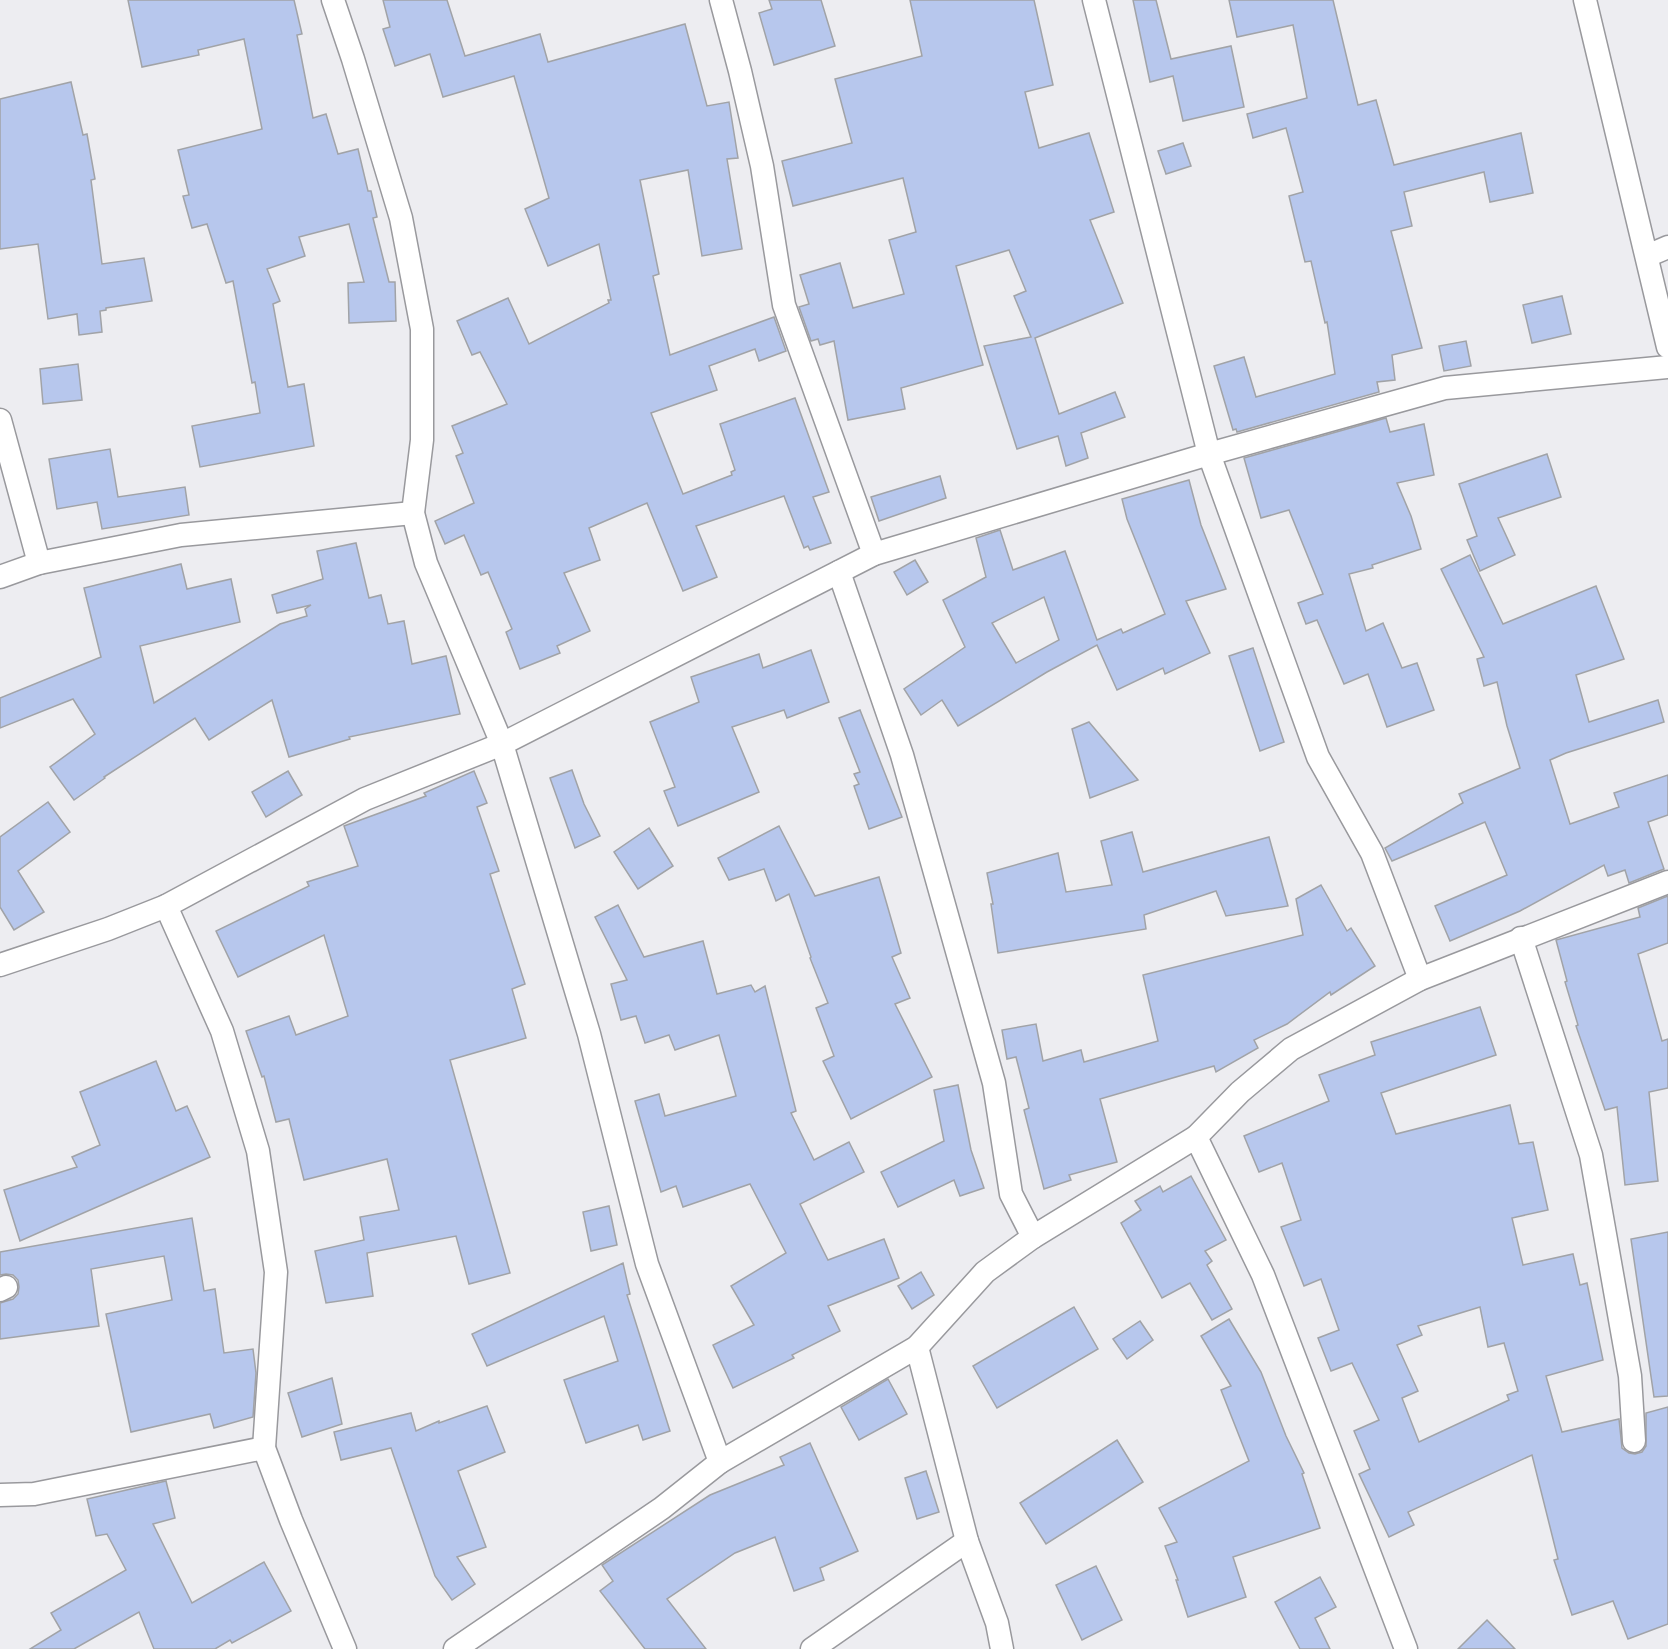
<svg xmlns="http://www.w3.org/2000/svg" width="1668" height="1649" font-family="'Work Sans',sans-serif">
	<rect width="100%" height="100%" fill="#ededf1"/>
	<g fill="#b7c7ed" stroke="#a1a3a7" stroke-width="1.5" fill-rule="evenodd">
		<path d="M128,0H294L302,34L297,35L313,118L326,114L338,154L358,149L368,191H371L377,217L373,218L389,282H395L396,321L349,323L348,283L364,282L349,224L299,237L305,256L267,269L280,301L273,304L288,387L304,384L314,446L200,467L192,426L260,413L255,382L252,383L233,281L226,283L207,224L192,228L183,196L189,195L178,150L262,129L244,39L198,50L199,55L142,67Z"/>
		<path d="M383,0H447L465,56L540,34L548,62L685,24L707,106L729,102L738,158L727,159L742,249L702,256L688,170L640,180L659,274L653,276L670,355L774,317L786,351L759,361L755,349L709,366L717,390L651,413L683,494L732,475L731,472L735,470L720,424L795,398L829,492L813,497L831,543L810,550L808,546L804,548L784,496L696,526L717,577L683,591L647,503L589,528L600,560L564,573L590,631L557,646L560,653L520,669L506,632L512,629L488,572L481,575L464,535L445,544L435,521L474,503L456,456L463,453L452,426L507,404L480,352L472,355L457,321L508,298L529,344L609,303L608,300H611L599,244L548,266L525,209L549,198L514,76L443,97L430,54L395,66L383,29L390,27Z"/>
		<path d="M769,0H821L835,46L774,65L759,13L772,9Z"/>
		<path d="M910,0H1034L1053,85L1025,92L1039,148L1089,133L1114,212L1090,220L1123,303L1035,338L1059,414L1115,392L1125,417L1081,433L1088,458L1066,466L1058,436L1017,449L984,346L1031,337L1014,296L1026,291L1009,250L956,266L983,365L901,388L905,409L848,420L834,341L820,345L818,339L811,341L799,307L809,304L800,275L840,263L853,308L904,294L889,240L916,232L903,178L793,206L782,161L852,143L835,79L922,56Z"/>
		<path d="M1133,0H1156L1171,59L1231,46L1244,107L1183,121L1173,76L1150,82Z"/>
		<path d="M1229,0H1333L1358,105L1376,100L1394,165L1521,133L1533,193L1490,202L1484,172L1404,192L1412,226L1391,231L1422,348L1392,355L1395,380L1377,382L1379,392L1237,432L1236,429L1233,430L1214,366L1244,357L1256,397L1335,374L1327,322L1325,323L1311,261L1305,262L1289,196L1303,192L1286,128L1253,138L1247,114L1307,98L1293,25L1237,37Z"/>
		<path d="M71,82L83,135L87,134L95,179L91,180L102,264L144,258L152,301L106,308V310L100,311L102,332L79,335L77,314L48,319L38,244L0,249V99Z"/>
		<path d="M1183,143L1191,166L1166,174L1158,151Z"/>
		<path d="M1562,296L1571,334L1532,343L1523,305Z"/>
		<path d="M1466,341L1471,366L1444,371L1439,346Z"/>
		<path d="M78,364L82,400L43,404L40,369Z"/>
		<path d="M1386,418L1390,432L1424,424L1434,475L1397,483L1411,516L1421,549L1372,565L1373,568L1349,574L1366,631L1383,623L1402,668L1417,663L1434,710L1387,727L1368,674L1344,684L1317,620L1306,624L1298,603L1323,594L1289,510L1261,518L1244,458Z"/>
		<path d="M110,449L118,497L185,487L189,515L102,529L97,502L57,509L49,459Z"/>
		<path d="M1547,454L1561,497L1498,518L1515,555L1480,571L1467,540L1477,536L1459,484Z"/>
		<path d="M940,476L946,498L879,521L871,497Z"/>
		<path d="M1189,480L1201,525L1226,589L1186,601L1210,653L1165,674L1163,668L1117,690L1097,645L1047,672L958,726L942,700L921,715L904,689L965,647L943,600L986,577L976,538L1000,530L1013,570L1065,551L1097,640L1121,629L1123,633L1165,614L1127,519L1122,499ZM1044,597L1059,640L1016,663L992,623Z"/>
		<path d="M356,543L369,598L381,595L388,624L404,621L412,664L446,656L460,714L349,737L350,739L289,757L272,700L209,740L195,718L104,777L105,778L74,800L50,767L95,734L73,699L0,728V698L101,657L84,588L181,564L187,589L231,579L240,622L140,646L154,703L280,624L307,616L305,609L311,605L277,613L272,595L323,579L317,551Z"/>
		<path d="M1470,555L1503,624L1596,586L1624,659L1576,675L1589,722L1658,700L1664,722L1566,753L1550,760L1570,824L1619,807L1614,793L1668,775V815L1648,822L1664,869L1629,883L1625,870L1608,876L1604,865L1520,911L1450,941L1435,906L1507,875L1485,822L1392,861L1385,848L1463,803L1459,794L1520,768L1507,726L1497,682L1484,686L1477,659L1484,657L1441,569Z"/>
		<path d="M915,560L928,582L907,595L894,572Z"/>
		<path d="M1253,648L1284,742L1260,751L1229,656Z"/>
		<path d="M811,650L829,702L787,718L784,710L732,727L759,792L678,826L664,791L675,787L650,722L699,702L691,677L759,654L763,668Z"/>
		<path d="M860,710L902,817L869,829L854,786L859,784L854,774L860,772L839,718Z"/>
		<path d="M1089,722L1138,780L1090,798L1072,729Z"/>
		<path d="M572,770L584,804L600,836L575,848L550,778Z"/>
		<path d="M288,771L302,795L266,817L252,792Z"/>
		<path d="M474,771L487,803L477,807L499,871L490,874L525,984L512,989L526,1038L450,1060L510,1273L469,1284L456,1236L367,1253L373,1296L326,1303L315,1251L364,1240L360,1217L399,1210L387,1159L304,1180L289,1119L276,1122L264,1076L262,1077L246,1031L289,1016L296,1035L348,1016L324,935L238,977L216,931L309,886L307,882L358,866L344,826L426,796L424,793Z"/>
		<path d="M48,802L70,832L18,871L44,912L14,930L0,907V837Z"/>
		<path d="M779,826L815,896L879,877L901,953L892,957L910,998L895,1004L932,1077L851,1119L823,1061L834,1056L816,1008L828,1003L810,958L811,957L789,894L776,901L764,869L729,880L718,858Z"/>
		<path d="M649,828L673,866L638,889L614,852Z"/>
		<path d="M1132,832L1143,872L1269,837L1288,906L1226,916L1216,891L1144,915L1146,929L998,953L991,904H993L987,873L1058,853L1066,892L1112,885L1101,841Z"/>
		<path d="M1321,885L1347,931L1351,928L1375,966L1331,995L1330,992L1287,1024L1254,1040L1258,1048L1216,1072L1214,1066L1100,1099L1117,1162L1069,1175L1071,1180L1044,1189L1024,1110L1029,1108L1016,1057L1007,1059L1002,1030L1036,1024L1043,1061L1081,1050L1084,1062L1158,1041L1143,975L1303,935L1296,899Z"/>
		<path d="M1668,896V943L1638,954L1662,1041L1668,1039V1088L1649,1092L1658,1181L1625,1185L1617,1107L1605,1110L1576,1026L1578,1025L1565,982L1567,981L1556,940L1640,917L1638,908Z"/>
		<path d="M618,905L644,957L703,941L717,994L751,985L755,992L765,986L796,1111L791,1113L814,1160L849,1142L864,1172L800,1204L828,1260L884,1239L899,1278L828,1306L840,1331L792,1355L794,1358L733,1388L713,1345L754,1325L731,1286L786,1253L750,1184L683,1207L676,1186L661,1192L635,1101L659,1094L665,1116L736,1096L719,1035L675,1050L669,1035L645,1043L636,1016L621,1020L611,984L627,980L595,917Z"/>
		<path d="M1480,1007L1496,1055L1381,1093L1396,1134L1510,1105L1519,1144L1533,1142L1548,1210L1512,1218L1523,1265L1573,1254L1580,1285L1587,1283L1603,1360L1546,1376L1562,1432L1619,1419L1622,1448L1629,1453L1635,1454L1642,1452L1646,1446V1413L1668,1407V1624L1628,1639L1613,1601L1572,1615L1554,1560L1558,1559L1532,1455L1408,1512L1414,1525L1389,1537L1359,1474L1370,1469L1354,1431L1379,1420L1352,1363L1331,1371L1318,1338L1339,1330L1321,1279L1304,1286L1281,1227L1301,1220L1282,1163L1259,1172L1244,1136L1329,1101L1319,1075L1375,1055L1371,1042ZM1480,1307L1488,1347L1504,1343L1518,1391L1507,1395L1509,1400L1419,1442L1402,1398L1418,1391L1397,1345L1422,1335L1418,1326Z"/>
		<path d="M156,1061L176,1111L187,1106L210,1157L20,1241L4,1190L77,1167L72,1157L100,1145L80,1092Z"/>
		<path d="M958,1085L971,1150L984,1188L960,1196L954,1180L898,1207L881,1172L944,1141L934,1090Z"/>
		<path d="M1191,1176L1226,1240L1205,1251L1212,1261L1207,1265L1232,1309L1212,1320L1190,1283L1162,1298L1121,1223L1141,1210L1135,1201L1160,1186L1163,1192Z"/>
		<path d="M609,1206L617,1245L591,1251L583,1212Z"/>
		<path d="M192,1218L204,1291L215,1289L224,1353L253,1349L256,1373L253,1417L214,1428L210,1414L131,1432L106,1314L172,1300L164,1256L91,1269L99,1326L0,1339V1303L13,1299L18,1294L19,1287L18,1280L13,1275L6,1274L0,1275V1252Z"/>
		<path d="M1668,1232V1396L1654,1397L1631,1239Z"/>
		<path d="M623,1263L630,1294L627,1295L670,1431L643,1440L638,1425L586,1443L564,1380L618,1361L604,1316L487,1366L472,1334Z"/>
		<path d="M921,1272L934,1295L912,1309L898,1286Z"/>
		<path d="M1074,1307L1098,1349L997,1408L973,1366Z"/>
		<path d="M1229,1319L1261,1372L1286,1436L1304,1473L1302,1474L1320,1528L1233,1557L1246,1597L1188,1617L1176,1580H1178L1165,1546L1177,1542L1159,1508L1249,1461L1221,1390L1231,1386L1201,1336Z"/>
		<path d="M1140,1321L1153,1340L1127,1359L1113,1339Z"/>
		<path d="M332,1378L342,1424L302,1437L288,1393Z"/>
		<path d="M888,1379L907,1414L859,1440L841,1407Z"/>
		<path d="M487,1406L505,1452L458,1471L486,1547L457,1557L475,1584L452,1600L435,1576L391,1448L341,1460L334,1432L411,1413L416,1431L439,1421V1423Z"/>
		<path d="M1117,1440L1143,1482L1046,1544L1020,1503Z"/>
		<path d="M810,1443L858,1551L820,1568L824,1580L794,1591L775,1537L735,1553L667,1599L706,1649H645L600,1591L613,1581L602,1565L710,1495L784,1465L780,1457Z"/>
		<path d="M926,1471L939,1512L917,1519L905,1478Z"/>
		<path d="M166,1481L175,1518L153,1524L192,1603L264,1562L291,1611L232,1643L230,1640L215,1649H154L139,1612L74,1649H30L61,1630L51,1613L126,1570L107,1534L96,1536L87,1499Z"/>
		<path d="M1096,1566L1122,1620L1082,1640L1056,1585Z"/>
		<path d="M1320,1577L1336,1607L1315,1618L1330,1649H1300L1275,1602Z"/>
		<path d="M1487,1620L1515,1649H1458Z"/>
	</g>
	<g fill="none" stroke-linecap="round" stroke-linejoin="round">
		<defs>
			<g id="minor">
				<path d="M333,0L353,59L401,218L422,329V440L413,513L426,563L502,744L589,1034L647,1264L720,1462L662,1508L455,1649"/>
				<path d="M721,0L740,71L762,166L784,305L874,554"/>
				<path d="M1094,0L1209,454L1318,757L1372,853L1420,979"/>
				<path d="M1585,0L1668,347"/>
				<path d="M1647,256L1668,247"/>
				<path d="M0,420L39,563"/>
				<path d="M0,577L39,563L181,535L413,513"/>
				<path d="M166,906L222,1031L258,1151L276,1272L264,1448L291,1520L345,1649"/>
				<path d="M1521,938L1591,1155L1630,1376L1634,1441"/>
				<path d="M0,965L108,929L166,906L365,799L502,744L874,554L1209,454L1445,388L1668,367"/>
				<path d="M1196,1137L1240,1092L1291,1049L1420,979L1668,882"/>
				<path d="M1033,1237L1196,1137L1263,1275L1406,1649"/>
				<path d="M0,1290L6,1287"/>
				<path d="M917,1347L967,1541L997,1623L1002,1649"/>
				<path d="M720,1462L917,1347L985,1272L1033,1237L1011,1194L994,1083L902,755L839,572"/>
				<path d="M0,1495L34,1494L264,1448"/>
				<path d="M812,1649L967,1541"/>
			</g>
		</defs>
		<use href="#minor" stroke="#99999d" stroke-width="25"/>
		<use href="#minor" stroke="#fff" stroke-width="22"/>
	</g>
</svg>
